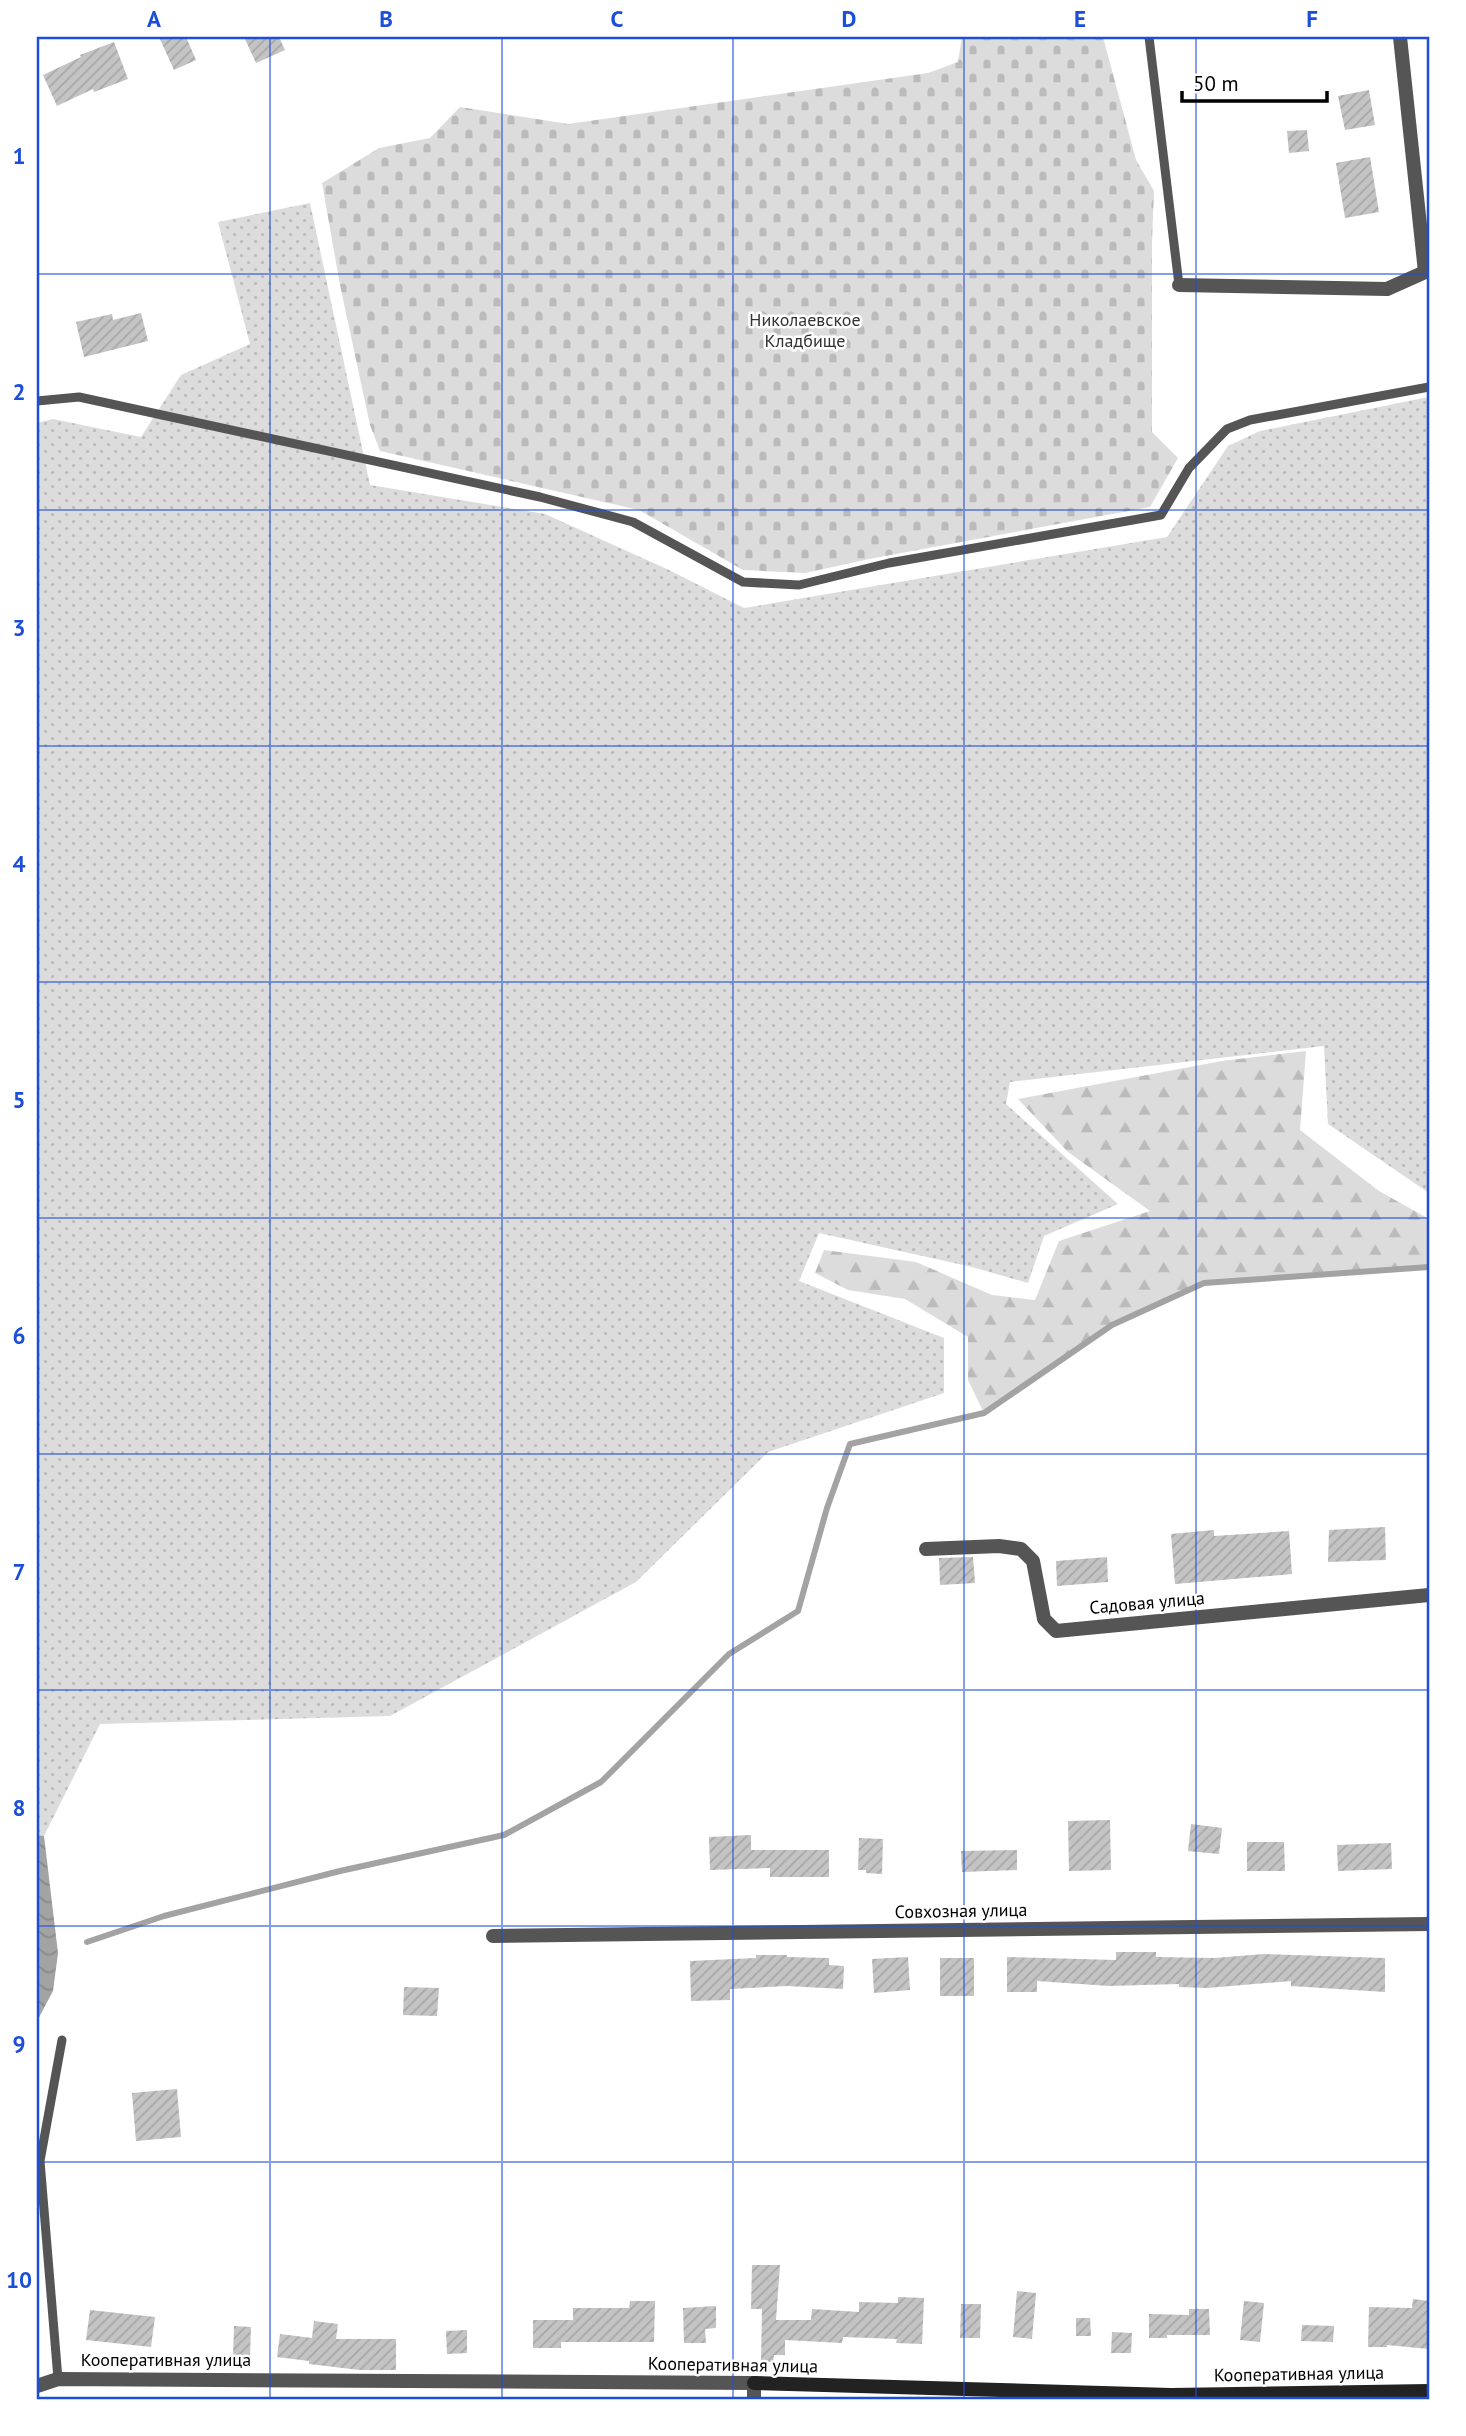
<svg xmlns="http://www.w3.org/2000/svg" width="1466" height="2436" font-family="'PT Sans',sans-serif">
	<defs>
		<pattern id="grass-dots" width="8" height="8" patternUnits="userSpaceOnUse" patternTransform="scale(1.75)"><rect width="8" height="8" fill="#dcdcdc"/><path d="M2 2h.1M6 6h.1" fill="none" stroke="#bbb" stroke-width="1.8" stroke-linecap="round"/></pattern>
		<pattern id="forest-firs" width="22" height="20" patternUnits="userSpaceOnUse" patternTransform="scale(1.75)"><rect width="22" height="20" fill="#dcdcdc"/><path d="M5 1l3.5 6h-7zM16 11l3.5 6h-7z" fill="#bbb"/></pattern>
		<pattern id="cemetery-stones" width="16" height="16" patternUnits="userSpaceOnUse" patternTransform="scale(1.75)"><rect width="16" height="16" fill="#dcdcdc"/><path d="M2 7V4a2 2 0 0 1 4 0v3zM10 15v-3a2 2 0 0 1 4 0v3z" fill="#bbb"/></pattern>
		<pattern id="water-waves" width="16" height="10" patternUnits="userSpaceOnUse" patternTransform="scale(1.75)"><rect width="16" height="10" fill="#a3a3a3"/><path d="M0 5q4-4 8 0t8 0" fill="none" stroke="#8b8b8b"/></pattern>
		<pattern id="building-hatch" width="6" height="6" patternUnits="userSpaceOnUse" patternTransform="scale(1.75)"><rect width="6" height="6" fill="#c4c4c4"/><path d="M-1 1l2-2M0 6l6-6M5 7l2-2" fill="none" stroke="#a7a7a7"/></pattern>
	</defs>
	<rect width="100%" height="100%" fill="#fff"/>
	<path fill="url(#grass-dots)" d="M310,203L370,485L545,514L669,570L744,608L1167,537L1228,446L1260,431L1429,397V1193L1328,1124L1324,1046L1010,1082L1006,1104L1118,1204L1044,1236L1028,1283L972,1267L819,1233L799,1281L944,1338V1393L768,1452L636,1582L390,1716L100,1724L44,1836L37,1835V423L53,419L141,437L181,375L250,344L218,222Z"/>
	<path fill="url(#forest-firs)" d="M1306,1051L1300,1130L1379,1191L1429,1219V1267L1204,1283L1112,1325L984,1413L968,1380V1337L905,1299L848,1290L815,1273L824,1250L916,1262L992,1295L1035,1300L1059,1241L1150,1211L1068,1152L1018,1099L1222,1061Z"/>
	<path fill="url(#cemetery-stones)" d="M962,37H1103L1136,160L1154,191L1152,242V432L1178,458L1150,507L869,559L805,573L743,570L639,510L380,451L370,425L340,285L322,183L379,148L430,138L460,107L568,124L928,73L958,62Z"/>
	<path fill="url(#water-waves)" d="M37,1835L44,1836L58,1953L53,1991L37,2021Z"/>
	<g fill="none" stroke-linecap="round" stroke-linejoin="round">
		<path stroke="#a3a3a3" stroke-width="6" d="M87,1942L164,1916L340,1871L504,1835L601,1782L729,1654L798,1611L827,1508L850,1444L984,1413L1112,1325L1204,1283L1429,1267"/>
	</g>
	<g fill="url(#building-hatch)">
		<path d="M159,37H186L196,60L174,70Z"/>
		<path d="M244,37H279L285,50L256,63Z"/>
		<path d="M114,42L128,79L94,92L93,89L57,106L43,75L81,57L80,55Z"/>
		<path d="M1369,90L1375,125L1345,130L1338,96Z"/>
		<path d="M1307,130L1309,151L1289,153L1287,131Z"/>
		<path d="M1370,157L1379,212L1345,218L1336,163Z"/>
		<path d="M141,313L148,341L84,357L76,322L112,314L113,320Z"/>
		<path d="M1385,1527L1386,1560L1328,1562L1329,1530Z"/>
		<path d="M1214,1530V1536L1289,1531L1292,1574L1175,1584L1171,1534Z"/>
		<path d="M973,1557L975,1583L940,1585L939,1558Z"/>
		<path d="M1107,1557L1108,1582L1057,1586L1056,1561Z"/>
		<path d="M1110,1820L1111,1870L1069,1871L1068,1821Z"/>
		<path d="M1191,1824L1222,1828L1219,1854L1188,1851Z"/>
		<path d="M751,1835V1850H829V1877H770V1868L710,1870L709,1837Z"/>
		<path d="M859,1838L883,1839L882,1874L866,1873V1870H858Z"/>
		<path d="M1247,1842H1284L1285,1871H1247Z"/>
		<path d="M1391,1843L1392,1869L1338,1871L1337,1845Z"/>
		<path d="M1017,1850V1870L962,1872L961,1851Z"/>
		<path d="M1116,1952H1156V1957L1214,1958L1264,1954L1385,1958V1992L1291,1986V1981L1207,1988L1179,1987V1984L1109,1986L1037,1981V1992H1007V1957L1116,1960Z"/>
		<path d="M756,1955H787V1957L829,1958V1965L844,1966L843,1989L787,1986L730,1989V2000L691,2001L690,1961L756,1958Z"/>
		<path d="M908,1957L910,1990L874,1993L872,1959Z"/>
		<rect x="940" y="1958" width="34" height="38"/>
		<path d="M404,1987L439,1988L437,2016L403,2015Z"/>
		<path d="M177,2089L181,2137L136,2141L132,2093Z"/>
		<path d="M752,2265H780L776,2320H811L812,2309L859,2312V2302L898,2303V2297L924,2298L922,2344L896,2343L897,2339L843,2337L842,2343L785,2340V2355H774L773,2362H761L762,2309H751Z"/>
		<path d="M1017,2291L1036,2293L1032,2339L1013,2337Z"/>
		<path d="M1413,2299L1429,2301V2349L1387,2345V2347H1368L1369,2307L1412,2308Z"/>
		<path d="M630,2301H655L654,2342H561V2348H533V2320H573V2308H629Z"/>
		<path d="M1244,2301L1264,2303L1260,2342L1240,2340Z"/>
		<path d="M961,2304H981L980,2338H960Z"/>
		<path d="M716,2306V2328L705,2329L706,2343H684L683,2308Z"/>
		<path d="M1189,2309H1209L1210,2335H1167V2338H1149V2314L1189,2315Z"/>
		<path d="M90,2310L155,2317L151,2347L86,2340Z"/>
		<path d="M1076,2318H1090L1091,2336H1076Z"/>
		<path d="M314,2321L338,2324L336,2339H396V2370H360L309,2364V2361L277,2357L280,2334L312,2338Z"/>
		<path d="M1302,2325L1334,2326L1333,2342L1301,2341Z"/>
		<path d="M234,2326L251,2327L250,2356H233Z"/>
		<path d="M467,2330V2353L447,2354L446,2331Z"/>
		<path d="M1112,2332L1132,2333L1131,2353H1111Z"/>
	</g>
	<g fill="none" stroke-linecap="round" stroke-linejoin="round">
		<g stroke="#555" stroke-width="9">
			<path d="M1149,37L1179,285"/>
			<path d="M37,401L79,397L540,497L633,522L743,582L799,585L889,563L1161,515L1189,468L1227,429L1250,420L1429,387"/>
			<path d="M58,2379L40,2161L62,2040"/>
		</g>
		<g stroke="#555" stroke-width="14">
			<path d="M1179,285L1387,289L1425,272L1400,37"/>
			<path d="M926,1549L999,1546L1021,1549L1033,1561L1044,1619L1056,1631L1429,1595"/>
			<path d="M493,1936L1429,1924"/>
			<path d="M37,2386L58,2379L754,2383V2399"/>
		</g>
		<path stroke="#222" stroke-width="14" d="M754,2383L1171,2395L1429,2391"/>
	</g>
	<path fill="none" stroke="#1d4ed8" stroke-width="2" stroke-opacity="0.55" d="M270,37V2399M502,37V2399M733,37V2399M964,37V2399M1196,37V2399M37,274H1429M37,510H1429M37,746H1429M37,982H1429M37,1218H1429M37,1454H1429M37,1690H1429M37,1926H1429M37,2162H1429"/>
	<g text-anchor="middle" stroke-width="5" stroke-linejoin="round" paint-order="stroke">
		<g font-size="18" fill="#333" stroke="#fff">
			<text x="805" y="326">Николаевское<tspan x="805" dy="21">Кладбище</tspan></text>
		</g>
		<g font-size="18" fill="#000" stroke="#fff">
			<text transform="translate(1147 1603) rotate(-5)" y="6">Садовая улица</text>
			<text transform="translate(961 1911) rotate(-1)" y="6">Совхозная улица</text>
			<text x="166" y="2366">Кооперативная улица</text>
			<text transform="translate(733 2365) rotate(1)" y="6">Кооперативная улица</text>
			<text transform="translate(1299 2374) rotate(-1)" y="6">Кооперативная улица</text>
		</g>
	</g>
	<rect width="1466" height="2436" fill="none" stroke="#ffffff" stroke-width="77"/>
	<path d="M1182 91v10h145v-10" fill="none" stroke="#000000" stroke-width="3.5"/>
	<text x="1193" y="91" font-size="21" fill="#000000" stroke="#ffffff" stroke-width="5" paint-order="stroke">50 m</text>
	<rect x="38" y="38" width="1390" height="2360" fill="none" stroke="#1d4ed8" stroke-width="2.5"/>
	<g font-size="23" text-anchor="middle" font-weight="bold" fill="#1d4ed8">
		<text x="154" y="27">A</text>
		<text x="386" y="27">B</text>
		<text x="617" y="27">C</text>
		<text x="849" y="27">D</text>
		<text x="1080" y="27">E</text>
		<text x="1312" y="27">F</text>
		<text x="19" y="164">1</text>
		<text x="19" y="400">2</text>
		<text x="19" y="636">3</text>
		<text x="19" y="872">4</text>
		<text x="19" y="1108">5</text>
		<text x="19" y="1344">6</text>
		<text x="19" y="1580">7</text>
		<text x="19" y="1816">8</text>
		<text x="19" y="2052">9</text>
		<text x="19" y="2288">10</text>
	</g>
</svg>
